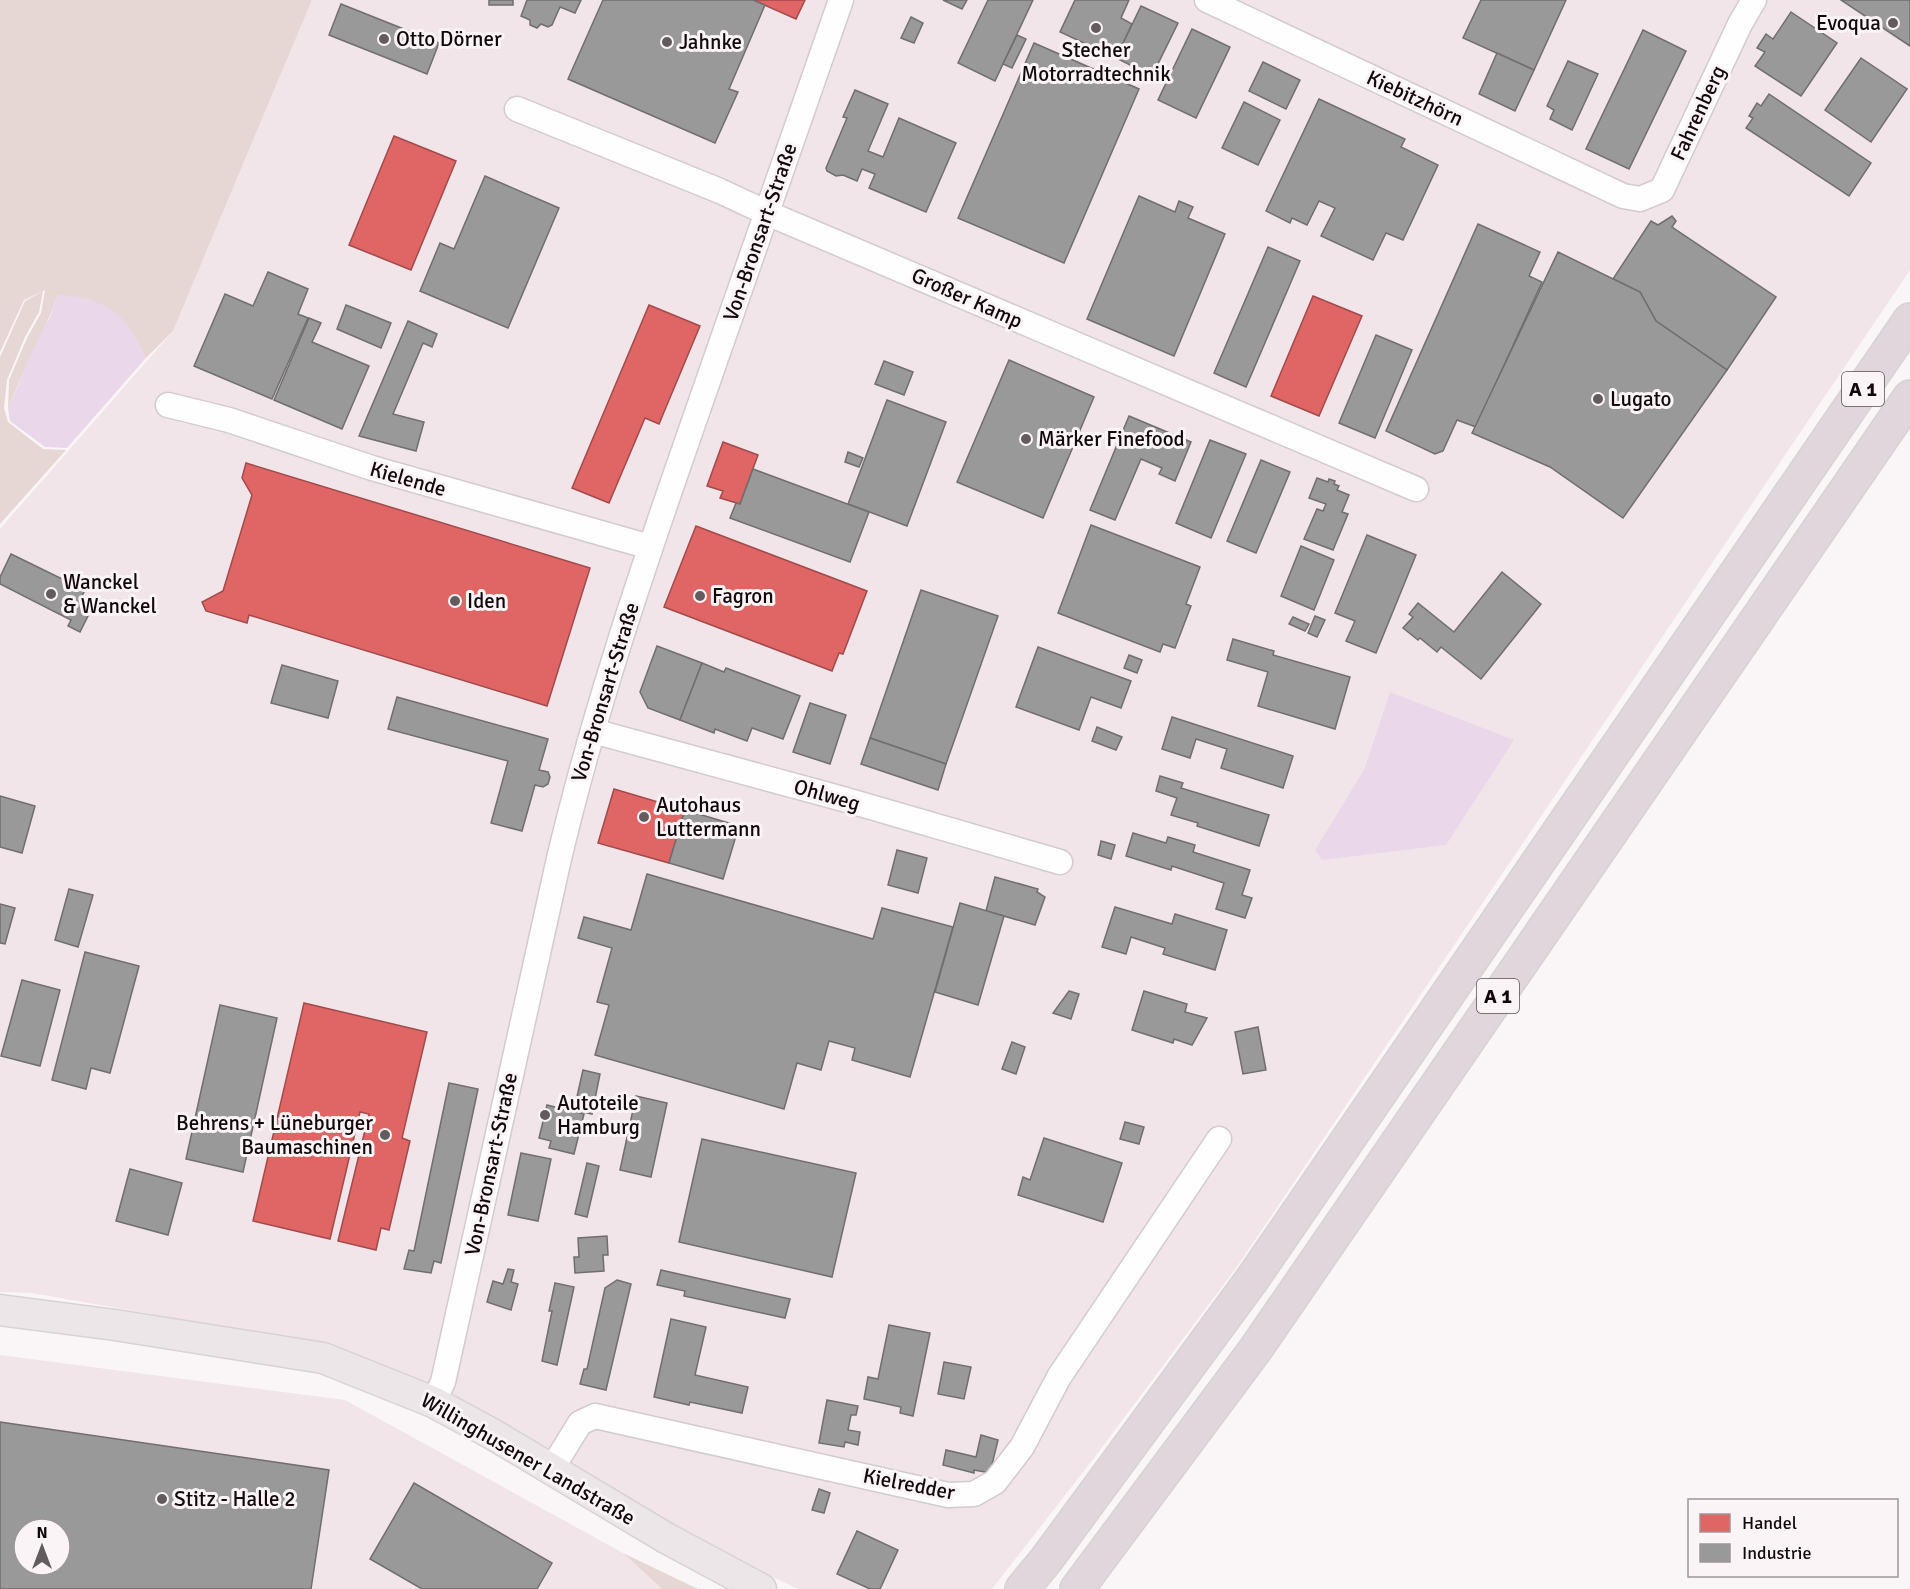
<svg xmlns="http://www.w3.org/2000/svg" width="1910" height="1589" font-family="Signika,sans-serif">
	<rect width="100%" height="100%" fill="#faf5f7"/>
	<g fill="#f1e5e9" fill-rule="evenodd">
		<path d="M312,0H1910V270L1236,1268L1094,1458L992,1589H799L748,1566L327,1345L32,1293L0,1292V529L173,331Z"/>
		<path d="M0,1355L345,1400L623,1553L662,1589H0ZM24,1529H60V1565H24Z"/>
	</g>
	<g fill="#e6d7d4">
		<path d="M0,0H312L173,331L146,358L127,324L58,295C44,334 23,370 8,409L9,380L27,338L41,313L45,290L24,300L0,352Z"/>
		<path d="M43,291L39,312L25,337L7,380L4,408L8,422L43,449L66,450L0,524V357L25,301Z"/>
		<path d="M623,1553L698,1589H662Z"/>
	</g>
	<g fill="#ead8ea">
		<path d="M58,295C84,296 109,303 127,324C135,334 140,347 146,358L67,448L45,447L10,421L8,409L37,341L50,317Z"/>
		<path d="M1390,692L1514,740L1446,845L1322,860L1315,850L1364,770Z"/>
	</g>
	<g fill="#e06666" stroke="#a24a4b" stroke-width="1.5">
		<path d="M753,0H805L796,19Z"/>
		<path d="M394,136L456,161L411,270L349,245Z"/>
		<path d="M1313,296L1362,316L1319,416L1271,396Z"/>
		<path d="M649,305L700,326L659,424L645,418L609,503L572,488Z"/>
		<path d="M723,442L758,455L740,504L720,498L723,491L707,486Z"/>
		<path d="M246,463L590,568L547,706L249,615L247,623L206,611L202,602L223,591L252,495L242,478Z"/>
		<path d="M696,526L867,591L843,654L839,653L832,671L664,607Z"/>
		<path d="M614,789L685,810L669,863L598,843Z"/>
		<path d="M304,1003L427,1032L402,1138L410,1141L389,1230L381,1228L376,1250L338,1241L369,1114L360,1112L330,1239L253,1221Z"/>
	</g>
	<g fill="#999" stroke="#706e6e" stroke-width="1.5" fill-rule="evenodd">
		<rect x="489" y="0" width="24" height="5"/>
		<path d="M527,0H581L575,13L560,7L552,25L548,27L541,24L537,28L530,25V20L521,16Z"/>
		<path d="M603,0H753L765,5L729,89L738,92L715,143L568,79Z"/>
		<path d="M943,0H967L962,9Z"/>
		<path d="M988,0H1033L995,81L958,63Z"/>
		<path d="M1075,0H1129L1121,18L1132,24L1116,58L1060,32Z"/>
		<path d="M1481,0H1566L1534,70L1463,38Z"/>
		<path d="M1841,0H1910V46Z"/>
		<path d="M341,4L439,43L427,74L329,35Z"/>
		<path d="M1141,6L1178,23L1152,76L1116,58Z"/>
		<path d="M1791,12L1837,43L1801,96L1755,66L1765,52L1757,48L1766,34L1773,39Z"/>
		<path d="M911,17L923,23L914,43L901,38Z"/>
		<path d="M1192,29L1230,47L1196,118L1158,100Z"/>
		<path d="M1643,30L1686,51L1629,169L1586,149Z"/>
		<path d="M1017,35L1026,39L1012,68L1003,64Z"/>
		<path d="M1034,43L1139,89L1064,263L958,218Z"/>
		<path d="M1497,53L1534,70L1515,111L1479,94Z"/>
		<path d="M1861,58L1907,89L1871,142L1825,110Z"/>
		<path d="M1568,61L1598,74L1572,130L1550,119L1554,110L1547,106Z"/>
		<path d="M1263,62L1300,80L1286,109L1249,91Z"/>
		<path d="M855,90L888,104L868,151L883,157L899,118L956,143L926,212L869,188L875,174L862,169L857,181L843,175L836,176L827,171L826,168L847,118L843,117Z"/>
		<path d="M1769,94L1871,163L1849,196L1746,128L1753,118L1749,116L1757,103L1761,106Z"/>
		<path d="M1319,99L1405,139L1401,147L1438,165L1403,240L1386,233L1373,260L1321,236L1335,208L1319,201L1307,225L1292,218L1290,223L1266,211Z"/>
		<path d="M1244,102L1280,120L1258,165L1222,148Z"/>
		<path d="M485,176L559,208L508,328L420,291L440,243L454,249Z"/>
		<path d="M1139,196L1175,212L1179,201L1193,207L1188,218L1225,234L1174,356L1087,319Z"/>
		<path d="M1672,216L1676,221L1672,227L1776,297L1727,370L1656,321L1640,292L1613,279L1651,221L1658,225Z"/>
		<path d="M1478,224L1540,252L1529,276L1542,282L1476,427L1457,420L1443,451L1435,454L1386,431Z"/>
		<path d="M1268,247L1300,261L1246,387L1214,373Z"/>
		<path d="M1558,252L1640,292L1656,321L1727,370L1623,518L1550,467L1472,433Z"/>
		<path d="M268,272L308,289L298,314L308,318L272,399L194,366L225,294L253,306Z"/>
		<path d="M346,305L391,323L381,348L337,329Z"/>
		<path d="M309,318L321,323L312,342L369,366L342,429L274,400Z"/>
		<path d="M408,321L437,334L432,347L423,343L393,414L424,422L416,451L359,436Z"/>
		<path d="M1376,335L1412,350L1375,438L1339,423Z"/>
		<path d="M1009,360L1094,397L1043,518L957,482Z"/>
		<path d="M884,361L913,372L904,395L875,384Z"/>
		<path d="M887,400L946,422L907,526L848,504Z"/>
		<path d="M1129,416L1191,442L1175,481L1159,474L1162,468L1141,459L1115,520L1090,510Z"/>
		<path d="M1210,440L1246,454L1211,538L1176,523Z"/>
		<path d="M848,452L863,458L859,467L845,462Z"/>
		<path d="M1261,460L1290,472L1256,553L1227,541Z"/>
		<path d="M753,469L869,512L850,562L730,518L736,503L740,504Z"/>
		<path d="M1317,478L1328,482L1329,479L1335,481L1334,484L1339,486L1337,490L1349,495L1342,512L1348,514L1333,550L1304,539L1317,509L1323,511L1326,504L1309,498Z"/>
		<path d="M1091,525L1200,567L1186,604L1191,606L1175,648L1163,644L1160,652L1058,613Z"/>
		<path d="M1367,535L1416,555L1376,653L1346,641L1355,621L1335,613Z"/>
		<path d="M1301,546L1334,560L1314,610L1281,596Z"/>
		<path d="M11,554L85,590L81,598L94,604L80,632L68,626L71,620L0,584V577Z"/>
		<path d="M1502,572L1541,604L1481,679L1441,647L1437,652L1420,638L1418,640L1403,628L1413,617L1409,614L1418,603L1454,632Z"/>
		<path d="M921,590L998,616L946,764L870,738Z"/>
		<path d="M1315,616L1325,620L1317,637L1308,633Z"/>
		<path d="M1293,617L1309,624L1305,631L1289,624Z"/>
		<path d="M1233,639L1274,651L1273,655L1350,677L1335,729L1258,706L1268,672L1227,660Z"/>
		<path d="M657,646L702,663L680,720L648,708L640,692Z"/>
		<path d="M1038,647L1131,681L1121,708L1091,697L1079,730L1016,707Z"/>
		<path d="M1129,655L1142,660L1137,673L1124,668Z"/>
		<path d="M702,663L724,672L726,668L800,696L783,739L752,728L747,741L715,729L714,733L680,720Z"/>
		<path d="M282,665L338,681L328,718L271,703Z"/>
		<path d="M397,697L548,739L539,770L548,772L550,777L548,784L543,787L535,785L522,831L491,823L508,761L388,729Z"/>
		<path d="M810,703L846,715L830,764L793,752Z"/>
		<path d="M1172,717L1293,756L1283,788L1221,768L1227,749L1196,739L1190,758L1162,749Z"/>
		<path d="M1097,727L1122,737L1116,750L1092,741Z"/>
		<path d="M870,738L946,764L938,790L861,764Z"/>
		<path d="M1160,776L1183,783L1181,788L1269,815L1259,846L1197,826L1198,823L1171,815L1177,798L1156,791Z"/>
		<path d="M0,796L35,806L22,853L0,847Z"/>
		<path d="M685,810L739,826L723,879L669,863Z"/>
		<path d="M1133,833L1166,843L1168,837L1195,845L1193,852L1250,870L1242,895L1252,898L1245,918L1216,909L1224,883L1172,866L1171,870L1126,856Z"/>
		<path d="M1101,841L1115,845L1111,859L1098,855Z"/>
		<path d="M897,850L927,858L918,893L888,885Z"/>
		<path d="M647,874L873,939L882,908L953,927L910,1077L852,1060L855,1048L829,1041L821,1070L797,1063L784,1109L595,1055L609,1005L597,1002L612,948L578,938L584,917L631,930Z"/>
		<path d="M995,877L1038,889L1037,892L1045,897L1035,925L986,911Z"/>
		<path d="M69,889L93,895L78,947L55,940Z"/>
		<path d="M960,903L1004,916L978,1005L935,992Z"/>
		<path d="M0,904L15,908L5,944L0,943Z"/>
		<path d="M1115,907L1172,924L1175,914L1227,930L1215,970L1163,954L1165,948L1131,937L1126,954L1102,947Z"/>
		<path d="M85,952L139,966L110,1073L91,1068L86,1089L52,1080Z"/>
		<path d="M22,980L60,990L40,1066L1,1056Z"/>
		<path d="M1069,991L1079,994L1071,1019L1053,1013Z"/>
		<path d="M1144,991L1187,1004L1185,1012L1207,1018L1192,1045L1174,1039L1173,1043L1132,1030Z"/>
		<path d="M220,1005L277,1018L243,1172L186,1159Z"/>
		<path d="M1258,1027L1266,1070L1243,1074L1235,1032Z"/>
		<path d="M1012,1042L1025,1047L1016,1074L1002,1069Z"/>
		<path d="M583,1070L600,1074L592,1114L574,1110Z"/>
		<path d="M449,1083L478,1089L441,1263L434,1261L431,1273L404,1269L409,1250L414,1251Z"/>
		<path d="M636,1096L667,1103L651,1177L620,1170Z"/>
		<path d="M547,1105L584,1114L574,1154L549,1148L551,1141L539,1138Z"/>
		<path d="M1125,1122L1144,1127L1139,1144L1120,1139Z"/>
		<path d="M1044,1138L1122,1163L1103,1222L1018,1195L1023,1177L1030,1180Z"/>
		<path d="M702,1139L856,1173L832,1277L679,1242Z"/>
		<path d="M521,1153L551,1159L538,1221L508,1215Z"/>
		<path d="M587,1163L599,1166L587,1217L575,1214Z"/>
		<path d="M130,1169L182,1183L168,1235L116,1221Z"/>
		<path d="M607,1236L608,1255H603L604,1271L575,1273L574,1257H579L578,1238Z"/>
		<path d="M508,1269L514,1270L511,1282L518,1284L511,1310L487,1302L493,1281L503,1284Z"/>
		<path d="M661,1270L790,1299L785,1318L684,1296L685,1291L657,1285Z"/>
		<path d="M617,1280L631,1284L606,1390L580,1384L584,1369H587L605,1288Z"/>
		<path d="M555,1283L574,1287L557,1365L542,1361L552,1311H549Z"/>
		<path d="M671,1319L706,1327L695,1375L748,1387L742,1413L690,1402L689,1405L654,1397Z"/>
		<path d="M889,1325L930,1333L913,1416L900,1413L901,1407L864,1399L868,1377L878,1379Z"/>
		<path d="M944,1362L971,1367L964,1399L938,1394Z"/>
		<path d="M827,1400L858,1406L856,1415H851L848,1430L860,1432L858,1445L845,1442L844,1447L819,1443Z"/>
		<path d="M0,1422L329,1470L311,1589H0ZM24,1529H60V1565H24Z"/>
		<path d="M981,1435L998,1440L990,1473L974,1470V1473L943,1465L946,1450L976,1457Z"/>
		<path d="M414,1483L552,1563L537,1589H422L370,1559Z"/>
		<path d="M819,1489L830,1493L824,1513L812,1510Z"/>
		<path d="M857,1531L898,1550L880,1589H870L837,1574Z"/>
	</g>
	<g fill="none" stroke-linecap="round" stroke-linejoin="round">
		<defs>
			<g id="minor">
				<path d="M1207,0L1623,196L1640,199L1662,190L1740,24L1754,0"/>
				<path d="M517,109L720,191L767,213L1416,489"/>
				<path d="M168,405L229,420L372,468L650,547"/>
				<path d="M593,731L843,799L1060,862"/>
				<path d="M433,1402L443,1382L558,863C593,714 642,570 692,427C742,284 792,142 841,0"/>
				<path d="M551,1470L580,1423L595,1416L948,1495L974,1494L995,1482L1022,1447L1059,1377L1219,1139"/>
			</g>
			<path id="major" d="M0,1310L115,1325L323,1358L433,1402L494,1435L666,1538L761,1589"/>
			<g id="highway">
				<path d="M1022,1589L1046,1560L1253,1278L1910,320"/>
				<path d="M1077,1589L1255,1350L1910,397"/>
			</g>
		</defs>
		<use href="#minor" stroke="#d3cbcd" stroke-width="27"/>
		<use href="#major" stroke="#d7d3d5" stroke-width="33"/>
		<use href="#highway" stroke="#d7d3d5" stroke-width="36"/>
		<use href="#minor" stroke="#fefefe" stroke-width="24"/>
		<use href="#major" stroke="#ece6e9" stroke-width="30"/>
		<use href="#highway" stroke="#e0d6dc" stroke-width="33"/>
	</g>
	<g fill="#635b5e" stroke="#fbf4f6" stroke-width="2">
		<circle cx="1893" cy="23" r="6"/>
		<circle cx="1096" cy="28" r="6"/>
		<circle cx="384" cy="39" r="6"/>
		<circle cx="667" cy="42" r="6"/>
		<circle cx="1598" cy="399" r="6"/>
		<circle cx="1026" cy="439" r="6"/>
		<circle cx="51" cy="594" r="6"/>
		<circle cx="700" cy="596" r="6"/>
		<circle cx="455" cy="601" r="6"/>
		<circle cx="644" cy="817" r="6"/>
		<circle cx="545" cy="1115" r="6"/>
		<circle cx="385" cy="1135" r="6"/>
		<circle cx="162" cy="1499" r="6"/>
	</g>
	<g text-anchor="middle" stroke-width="6" stroke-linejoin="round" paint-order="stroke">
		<g fill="#fbf4f6" stroke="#584f52" stroke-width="1.5">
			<rect x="1842" y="372" width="42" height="34" rx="4.5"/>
			<rect x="1477" y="979" width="42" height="34" rx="4.5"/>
		</g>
		<g font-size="20" font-weight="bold" fill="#12080b">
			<text x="1863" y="396">A 1</text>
			<text x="1498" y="1003">A 1</text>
		</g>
		<g font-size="21" fill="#12080b" stroke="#fbf4f6" text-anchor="start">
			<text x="1881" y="30" text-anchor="end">Evoqua</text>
			<text x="396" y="46">Otto Dörner</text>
			<text x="679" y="49">Jahnke</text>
			<text x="1096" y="57" text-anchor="middle">Stecher<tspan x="1096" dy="24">Motorradtechnik</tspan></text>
			<text x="1610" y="406">Lugato</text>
			<text x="1038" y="446">Märker Finefood</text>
			<text x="63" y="589">Wanckel<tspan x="63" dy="24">&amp; Wanckel</tspan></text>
			<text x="712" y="603">Fagron</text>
			<text x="467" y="608">Iden</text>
			<text x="656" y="812">Autohaus<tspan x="656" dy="24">Luttermann</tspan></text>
			<text x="557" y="1110">Autoteile<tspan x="557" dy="24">Hamburg</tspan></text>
			<text x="373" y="1130" text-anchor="end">Behrens + Lüneburger<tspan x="373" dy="24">Baumaschinen</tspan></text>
			<text x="174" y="1506">Stitz - Halle 2</text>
		</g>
		<g font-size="21" fill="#12080b" stroke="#fbf4f6">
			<text transform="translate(1415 98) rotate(25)" y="7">Kiebitzhörn</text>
			<text transform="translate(1698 113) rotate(-65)" y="7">Fahrenberg</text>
			<text transform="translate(760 232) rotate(-71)" y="7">Von-Bronsart-Straße</text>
			<text transform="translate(967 298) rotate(24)" y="7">Großer Kamp</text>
			<text transform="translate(408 479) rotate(16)" y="7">Kielende</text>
			<text transform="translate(605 692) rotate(-73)" y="7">Von-Bronsart-Straße</text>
			<text transform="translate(827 795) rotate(16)" y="7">Ohlweg</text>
			<text transform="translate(491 1164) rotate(-78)" y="7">Von-Bronsart-Straße</text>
			<text transform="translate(528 1459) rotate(30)" y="7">Willinghusener Landstraße</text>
			<text transform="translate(909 1484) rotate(11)" y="7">Kielredder</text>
		</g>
	</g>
	<rect x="1688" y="1499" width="210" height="78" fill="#fbf4f6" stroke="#9e9698" stroke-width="1.5"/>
	<rect x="1700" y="1514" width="30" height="18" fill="#e06666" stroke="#9e9698" stroke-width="1.5"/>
	<text x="1742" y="1529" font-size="18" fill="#12080b">Handel</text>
	<rect x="1700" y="1544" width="30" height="18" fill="#999999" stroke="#9e9698" stroke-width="1.5"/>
	<text x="1742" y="1559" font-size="18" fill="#12080b">Industrie</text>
	<g transform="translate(42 1547)"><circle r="28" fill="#fbf4f6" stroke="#9e9698" stroke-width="1.5"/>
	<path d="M0-4.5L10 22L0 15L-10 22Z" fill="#635b5e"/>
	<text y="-9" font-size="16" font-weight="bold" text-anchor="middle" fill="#12080b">N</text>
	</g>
</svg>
